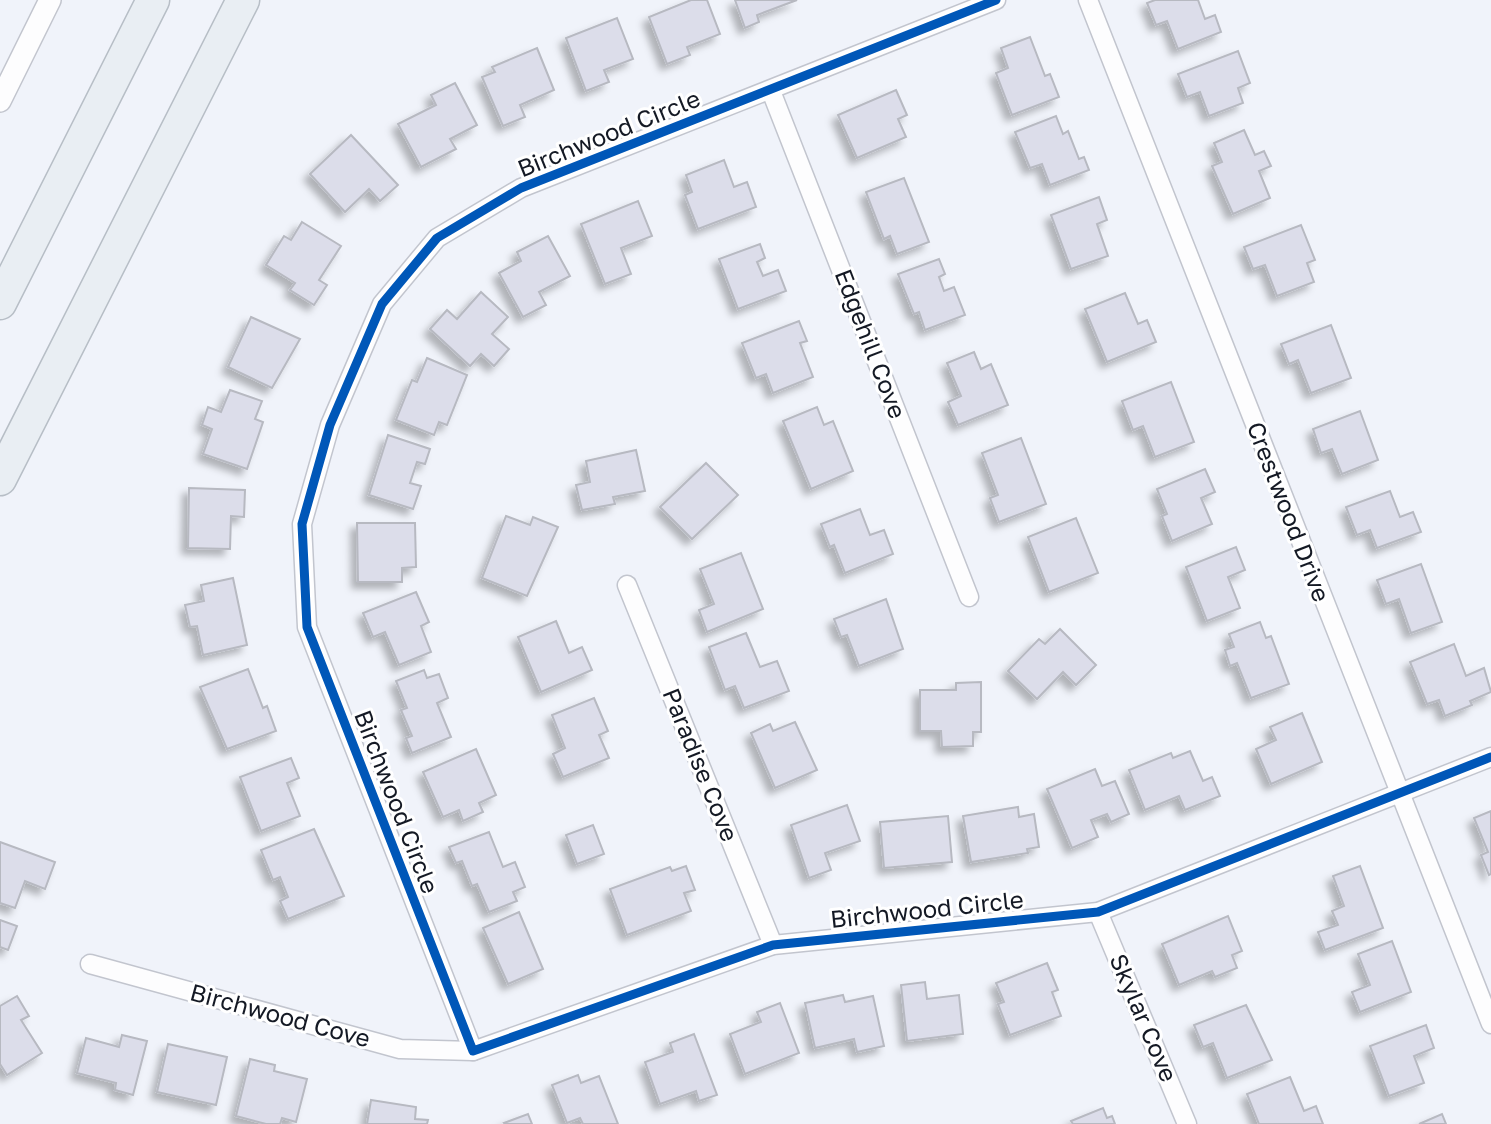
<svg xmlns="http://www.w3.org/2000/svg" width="1491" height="1124" font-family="'Golos Text',sans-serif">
	<defs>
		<filter id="shadow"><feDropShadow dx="-6" dy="6" stdDeviation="3.5" flood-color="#0004"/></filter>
	</defs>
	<rect width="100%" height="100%" fill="#f0f3fa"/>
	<g fill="#dcddea" stroke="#b7b9c1" stroke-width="2" filter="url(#shadow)">
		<path d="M691,0H707L720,34L687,47L690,55L667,64L649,17Z"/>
		<path d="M735,0H797L757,15L759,22L745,28Z"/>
		<path d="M1155,0H1198L1205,19L1215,15L1221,32L1178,49L1167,21L1156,25L1147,3Z"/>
		<path d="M617,18L633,59L604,70L609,82L586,91L566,38Z"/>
		<path d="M1030,37L1045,76L1050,74L1059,97L1012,115L996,73L1008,68L1001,48Z"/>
		<path d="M537,48L554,90L520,105L525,117L503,126L482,77L495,72L492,67Z"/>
		<path d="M1238,51L1250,83L1238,88L1243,103L1209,116L1200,92L1187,97L1178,74Z"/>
		<path d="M455,83L477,125L450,139L456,149L421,167L398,124L436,105L431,95Z"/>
		<path d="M896,90L907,115L898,119L906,137L857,158L838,115Z"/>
		<path d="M1056,116L1063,134L1068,131L1079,159L1084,157L1089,170L1050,185L1042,164L1030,168L1015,132Z"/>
		<path d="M1244,130L1255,155L1264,151L1271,166L1259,171L1270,198L1233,214L1212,166L1222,162L1214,143Z"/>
		<path d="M351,135L398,185L380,201L369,189L345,212L310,174Z"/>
		<path d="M724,160L734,187L747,182L756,207L698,229L685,195L692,192L686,175Z"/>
		<path d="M904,178L929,242L897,254L890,236L884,239L866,192Z"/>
		<path d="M1099,197L1107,220L1097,224L1108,256L1071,269L1051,215Z"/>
		<path d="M638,201L652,236L621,248L631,274L605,284L581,224Z"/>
		<path d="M302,222L341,246L319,280L327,285L314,305L290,290L295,283L266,265L284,236L291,240Z"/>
		<path d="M1301,225L1315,260L1307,263L1314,282L1277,296L1265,265L1253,269L1244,247Z"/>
		<path d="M548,236L570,276L539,292L546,305L523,317L499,273L521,261L517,252Z"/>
		<path d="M760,244L765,258L757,262L763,276L778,270L786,291L738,309L719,259Z"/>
		<path d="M939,259L945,274L939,277L944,291L954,287L965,315L925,330L919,312L914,314L898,274Z"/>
		<path d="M481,292L508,317L492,334L509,349L494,366L481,354L470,366L430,329L447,310L457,319Z"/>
		<path d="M1125,293L1138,324L1147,320L1156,342L1107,362L1085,309Z"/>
		<path d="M251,317L300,339L272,388L228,367Z"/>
		<path d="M799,321L807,341L800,343L813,377L773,393L766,374L756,378L742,343Z"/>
		<path d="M1331,325L1351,378L1311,393L1298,360L1289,364L1281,344Z"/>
		<path d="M974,352L981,369L991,364L1008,405L958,425L948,402L961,396L947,363Z"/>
		<path d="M427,358L467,375L447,425L439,422L434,435L396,420L412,380L417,382Z"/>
		<path d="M1171,382L1194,442L1155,457L1143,426L1133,430L1122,401Z"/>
		<path d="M230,390L262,401L255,419L263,422L247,469L203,454L212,429L202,425L208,407L221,412Z"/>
		<path d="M817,407L824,425L833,421L853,471L811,489L783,421Z"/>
		<path d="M1360,411L1378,460L1342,474L1332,449L1321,453L1313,429Z"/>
		<path d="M388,435L430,449L425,464L417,462L410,483L421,486L413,509L369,495Z"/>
		<path d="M1021,438L1046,504L999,522L990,498L998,495L982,453Z"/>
		<path d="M636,450L645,491L613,497L615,504L582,510L576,485L590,482L586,461Z"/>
		<path d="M706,463L738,495L692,539L660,507Z"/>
		<path d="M1205,469L1215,492L1201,498L1212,524L1172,541L1162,516L1167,514L1157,489Z"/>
		<path d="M189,488L245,490L244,517L231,516L230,549L188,548Z"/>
		<path d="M1390,491L1400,517L1413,512L1421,532L1377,548L1370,530L1357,535L1346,507Z"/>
		<path d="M860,509L870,535L884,530L893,554L845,573L834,545L830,547L821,524Z"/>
		<path d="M506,516L530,525L533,517L558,527L527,596L482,578Z"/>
		<path d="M1076,518L1098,573L1049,592L1028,537Z"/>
		<path d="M357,523H415L416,567L402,568V582H358Z"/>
		<path d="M1236,547L1245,570L1228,577L1240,608L1207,621L1186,567Z"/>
		<path d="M741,553L763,609L707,632L699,610L714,604L700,569Z"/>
		<path d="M1421,564L1442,622L1411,633L1399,599L1386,604L1377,580Z"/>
		<path d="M233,578L247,645L203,655L197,626L190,627L185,605L204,601L201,585Z"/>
		<path d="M416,592L429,622L421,626L431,652L399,665L385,632L373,637L363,613Z"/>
		<path d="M886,599L903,649L859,666L847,635L841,637L834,619Z"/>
		<path d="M556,621L569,653L582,647L592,670L541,692L518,637Z"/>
		<path d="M1260,622L1266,638L1271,636L1289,684L1251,698L1237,663L1230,666L1225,650L1234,647L1229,634Z"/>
		<path d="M1060,629L1096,665L1076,685L1063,672L1037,699L1008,671L1039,639L1045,644Z"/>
		<path d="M746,633L760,667L777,661L789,691L744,708L735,686L725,690L709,647Z"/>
		<path d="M1454,644L1466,676L1484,668L1491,692L1470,701L1472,705L1445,716L1439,700L1427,704L1410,662Z"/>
		<path d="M248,669L263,708L267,706L276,731L227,749L200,687Z"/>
		<path d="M424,670L427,678L439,674L448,698L437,703L451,737L412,753L406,738L412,736L401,710L407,708L396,681Z"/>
		<path d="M981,682V732H973V746L942,747L941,731H920V690H956V683Z"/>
		<path d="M594,698L608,731L599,735L609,758L563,777L553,754L565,748L552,715Z"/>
		<path d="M1302,713L1322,762L1271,784L1256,749L1276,740L1270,727Z"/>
		<path d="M795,722L817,770L775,788L751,733L770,724L773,731Z"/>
		<path d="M476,749L496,795L479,803L483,812L463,821L459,810L443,817L423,772Z"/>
		<path d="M1190,751L1203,781L1212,777L1220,796L1185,810L1179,796L1145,810L1129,770L1171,753L1173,758Z"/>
		<path d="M291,758L299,778L287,783L300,816L261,831L240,777Z"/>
		<path d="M1095,769L1102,786L1115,781L1129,814L1111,822L1107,814L1091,820L1098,837L1072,848L1047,789Z"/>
		<path d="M847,805L860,841L825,853L831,870L809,878L791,825Z"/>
		<path d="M1018,807L1019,817L1034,814L1039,847L1027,849L1028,853L971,862L963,816Z"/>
		<path d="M1491,811V874L1489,875L1481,855L1488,852L1474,818Z"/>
		<path d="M948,816L952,862L884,868L880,822Z"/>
		<path d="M593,825L604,854L577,864L566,835Z"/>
		<path d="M314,829L344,896L288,919L280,901L288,897L280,877L273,880L261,850Z"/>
		<path d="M489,832L503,867L515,862L525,887L513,892L517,901L489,912L477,884L472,886L462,861L456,863L449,847Z"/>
		<path d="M0,842L55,862L45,889L25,881L15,908L0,903Z"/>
		<path d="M686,866L695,890L684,893L691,911L627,935L610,889L670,867L672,871Z"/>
		<path d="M1360,866L1383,928L1325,950L1318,932L1338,925L1332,911L1344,906L1333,876Z"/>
		<path d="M519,912L543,969L508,984L483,928Z"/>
		<path d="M1228,916L1242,951L1232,955L1237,968L1215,977L1212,971L1179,985L1162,944Z"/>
		<path d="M0,920L17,926L8,950L0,947Z"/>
		<path d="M1392,941L1411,992L1360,1012L1352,992L1370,985L1358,954Z"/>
		<path d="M1047,963L1058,990L1052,992L1061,1016L1010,1035L998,1004L1004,1002L996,983Z"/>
		<path d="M925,982L927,999L959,995L963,1034L907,1041L901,985Z"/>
		<path d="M843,995L845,1002L873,996L884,1046L857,1052L854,1039L815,1048L805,1003Z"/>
		<path d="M17,996L29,1016L21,1020L42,1053L7,1075L0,1064V1006Z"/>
		<path d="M780,1003L799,1053L745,1074L730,1034L761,1022L757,1012Z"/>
		<path d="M1246,1005L1272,1060L1227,1078L1213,1043L1203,1047L1194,1025Z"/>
		<path d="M1426,1025L1434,1048L1414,1056L1424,1083L1389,1096L1370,1046Z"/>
		<path d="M694,1034L717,1095L699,1101L696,1091L660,1104L645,1062L673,1052L670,1043Z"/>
		<path d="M122,1035L147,1041L133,1095L115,1090L116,1083L77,1073L86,1038L119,1047Z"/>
		<path d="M168,1044L227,1057L216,1105L157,1092Z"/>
		<path d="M250,1059L275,1065L274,1071L307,1079L296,1122L282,1118L280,1124H266L236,1116Z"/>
		<path d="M578,1075L581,1083L599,1076L618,1124H583L580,1118L567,1123L552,1085Z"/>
		<path d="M1290,1077L1304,1111L1316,1106L1323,1124H1259L1247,1094Z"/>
		<path d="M371,1100L416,1107L415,1119L428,1120L427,1124H367Z"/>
		<path d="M1103,1108L1107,1118L1112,1116L1115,1124H1073L1071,1121Z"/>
		<path d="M528,1114L532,1124H505L504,1123Z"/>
		<path d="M1442,1114L1446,1124H1419Z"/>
	</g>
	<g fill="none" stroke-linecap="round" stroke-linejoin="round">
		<defs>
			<g id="minor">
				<path d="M996,0L521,188L437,238L382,304L330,425L302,524L307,627L473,1051L773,945L1098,912L1491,757"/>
				<path d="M1088,0L1491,1024"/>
				<path d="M771,91L969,597"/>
				<path d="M627,585L773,945"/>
				<path d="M1098,912L1187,1124"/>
				<path d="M90,964L400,1049L473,1051"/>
			</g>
			<path id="tertiary" d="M0,101L50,0"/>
			<g id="motorway">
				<path d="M0,303L153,0"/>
				<path d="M0,479L243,0"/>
			</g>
		</defs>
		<use href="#minor" stroke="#c2c5ce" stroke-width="21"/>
		<use href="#tertiary" stroke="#c2c5ce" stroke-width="24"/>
		<use href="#motorway" stroke="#b7bec6" stroke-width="35"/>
		<use href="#minor" stroke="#fdfdfe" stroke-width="18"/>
		<use href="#tertiary" stroke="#fdfdfe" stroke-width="21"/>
		<use href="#motorway" stroke="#e9eef3" stroke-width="32"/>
		<defs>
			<path id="cycleway" d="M996,0L521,188L437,238L382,304L330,425L302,524L307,627L473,1051L773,945L1098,912L1491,757"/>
		</defs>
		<use href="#cycleway" stroke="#fff" stroke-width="13"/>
		<use href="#cycleway" stroke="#0057b8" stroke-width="9"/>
	</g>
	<g text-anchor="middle" stroke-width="6" stroke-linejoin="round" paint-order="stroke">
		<g font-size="24" fill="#141924" stroke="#fff">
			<text transform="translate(609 134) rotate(-22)" y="8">Birchwood Circle</text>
			<text transform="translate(870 344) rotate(69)" y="8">Edgehill Cove</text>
			<text transform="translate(1288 512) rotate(69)" y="8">Crestwood Drive</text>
			<text transform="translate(700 765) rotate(68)" y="8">Paradise Cove</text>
			<text transform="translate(396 802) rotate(69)" y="8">Birchwood Circle</text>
			<text transform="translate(927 910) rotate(-6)" y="8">Birchwood Circle</text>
			<text transform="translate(280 1016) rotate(15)" y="8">Birchwood Cove</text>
			<text transform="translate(1143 1018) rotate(67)" y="8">Skylar Cove</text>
		</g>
	</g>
</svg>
